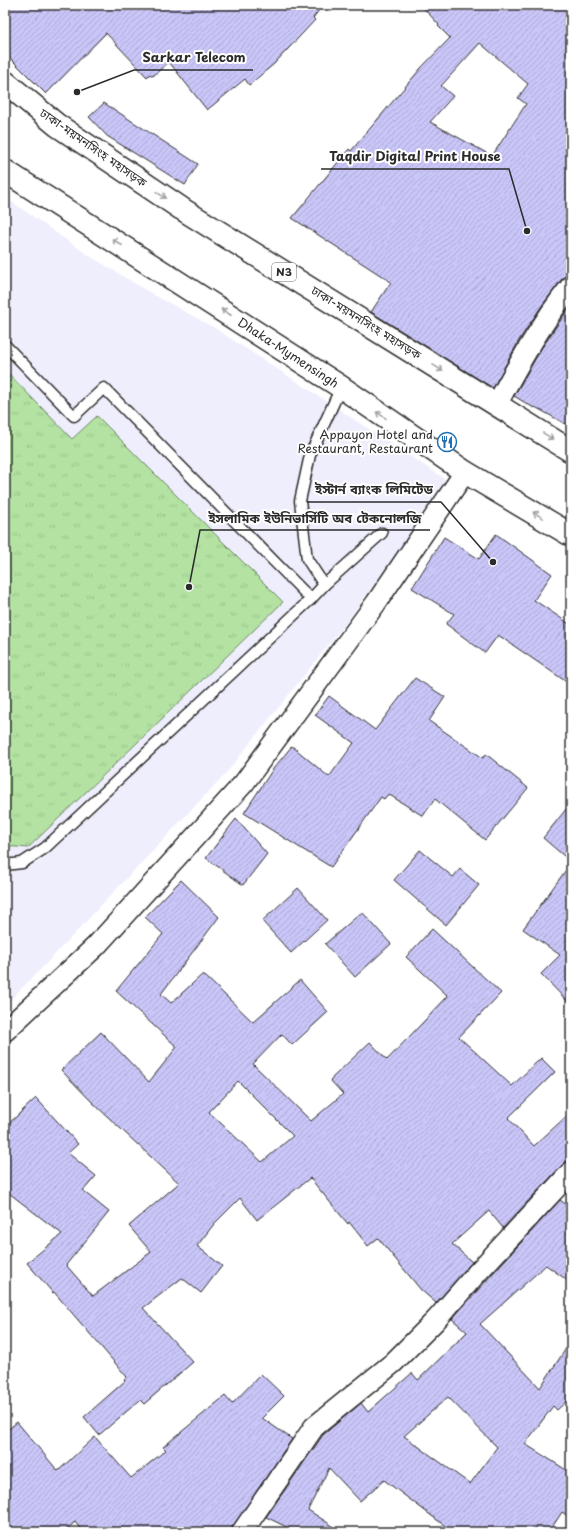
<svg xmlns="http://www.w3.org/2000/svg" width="576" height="1537" font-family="'Playpen Sans','Noto Sans Bengali',sans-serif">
	<defs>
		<pattern id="grass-tufts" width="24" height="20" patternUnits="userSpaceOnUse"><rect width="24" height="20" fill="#b3e2a2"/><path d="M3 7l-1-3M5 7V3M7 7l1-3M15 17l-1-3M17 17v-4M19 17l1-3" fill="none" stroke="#9ac28c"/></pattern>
		<pattern id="building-hatch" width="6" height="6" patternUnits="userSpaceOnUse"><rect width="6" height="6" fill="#c9c6f8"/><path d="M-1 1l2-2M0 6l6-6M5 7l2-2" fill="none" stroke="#adaad5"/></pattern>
	</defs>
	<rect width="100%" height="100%" fill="#fff"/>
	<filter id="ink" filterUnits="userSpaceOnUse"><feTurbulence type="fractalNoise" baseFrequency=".025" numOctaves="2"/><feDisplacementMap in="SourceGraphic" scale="8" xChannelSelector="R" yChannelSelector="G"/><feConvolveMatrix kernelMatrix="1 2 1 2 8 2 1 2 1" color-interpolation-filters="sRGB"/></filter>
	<g filter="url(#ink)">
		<path fill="#efeefd" d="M5,197L85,253L147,291L213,327L445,479L398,551L346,623L227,772L43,967L5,1005Z"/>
		<path fill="url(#grass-tufts)" stroke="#6f8666" d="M5,370L72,439L97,416L283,602L28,848L5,846Z"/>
		<g fill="url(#building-hatch)" stroke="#2b2b2b" fill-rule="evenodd">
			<path d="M5,5H323L313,18L315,20L274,64L249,85L245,79L207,110L169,62L153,76L150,74L147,77L106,33L46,94L5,53Z"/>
			<path d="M421,5H571V275L566,276L562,279L541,307L521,337L493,388L371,312L391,282L292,218L349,149L351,151L421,68L450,38L438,26L439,25ZM480,43L528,84L518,98L526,104L492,156L430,122L453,96L441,86Z"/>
			<path d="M104,103L198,164L185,185L107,136L89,117Z"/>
			<path d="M571,305V427L535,407L534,408L514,396L541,349Z"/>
			<path d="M496,534L552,574L534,600L571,625V685L498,635L485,653L446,624L454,614L412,588L444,537L479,559Z"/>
			<path d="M415,678L445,697L429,721L483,758L486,754L528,788L485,840L435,799L423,816L388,794L384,799L381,797L331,867L244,813L273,769L292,746L329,777L354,743L315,715L329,696L375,730Z"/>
			<path d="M571,803V862L543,838Z"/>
			<path d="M236,819L267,854L243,885L206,858Z"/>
			<path d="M420,850L453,877L460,869L479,885L446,925L394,880Z"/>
			<path d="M571,863V1005L541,974L560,955L523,929Z"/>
			<path d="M181,880L219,917L161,994L171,1003L203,974L253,1022L300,980L328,1012L292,1045L282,1034L253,1064L311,1121L343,1094L330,1080L370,1042L387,1060L448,996L406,957L432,929L501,993L459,1037L512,1086L541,1058L555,1072L508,1118L534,1146L571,1112V1160L563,1164L503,1228L489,1211L452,1244L472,1262L436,1303L421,1290L378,1238L368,1246L349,1222L348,1224L310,1178L257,1220L240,1198L214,1224L197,1246L222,1266L201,1293L182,1278L143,1308L193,1362L144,1404L140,1400L99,1435L84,1417L125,1381L124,1380L127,1377L54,1292L53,1293L27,1263L62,1234L5,1190V1127L36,1098L78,1144L68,1153L96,1176L83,1191L109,1212L66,1265L93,1296L151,1252L129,1226L179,1183L93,1103L61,1070L101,1032L149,1082L177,1047L116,991L163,934L145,917ZM238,1081L293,1136L262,1162L209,1112Z"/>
			<path d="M298,888L327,920L291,953L262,921Z"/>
			<path d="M362,912L391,944L355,977L325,944Z"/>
			<path d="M560,1200L571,1208V1283L546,1265L480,1324L540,1388L571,1341V1397L557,1410L553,1406L525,1444L571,1473V1518L562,1512L549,1532H453L384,1480L360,1501L329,1468L308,1510L342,1532H297L266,1517L323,1435L361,1403L368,1412L412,1373L418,1380L467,1332L452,1319L485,1282ZM448,1397L497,1447L470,1484L404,1436Z"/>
			<path d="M261,1374L284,1396L262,1418L292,1439L233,1526L231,1532H83L75,1522L63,1532H5V1432L17,1422L58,1471L95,1437L131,1478L166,1450L163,1447L225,1396L232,1404Z"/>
		</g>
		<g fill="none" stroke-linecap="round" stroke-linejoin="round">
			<defs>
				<g id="lane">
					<path d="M5,345L74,416L104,388L311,599"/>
					<path d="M324,585L307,559L300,501L310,455L341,387"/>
					<path d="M5,865L22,863L45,848L311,599L324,585L382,533"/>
				</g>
				<g id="street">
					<path d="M497,404C519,363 542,322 571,286"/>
					<path d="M5,1031L96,946L244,783L376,603L465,472"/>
					<path d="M242,1532L314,1427L393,1363L436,1320L476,1274L571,1172"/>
				</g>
				<g id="highway">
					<path d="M5,82L57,125L182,209L571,451"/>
					<path d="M5,171L341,387L465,472L571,535"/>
				</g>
			</defs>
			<use href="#lane" stroke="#2b2b2b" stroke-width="13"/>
			<use href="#street" stroke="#2b2b2b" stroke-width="23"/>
			<use href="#highway" stroke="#2b2b2b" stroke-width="25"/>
			<use href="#lane" stroke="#fff" stroke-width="10"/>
			<use href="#street" stroke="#fff" stroke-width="20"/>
			<use href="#highway" stroke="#fff" stroke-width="22"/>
		</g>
		<defs><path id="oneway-shaft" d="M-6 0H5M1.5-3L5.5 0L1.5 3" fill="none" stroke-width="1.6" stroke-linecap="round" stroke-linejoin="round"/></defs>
		<g stroke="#a0a0a0">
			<use href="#oneway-shaft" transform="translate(161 195) rotate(34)"/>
			<use href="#oneway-shaft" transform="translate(117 242) rotate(-147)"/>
			<use href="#oneway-shaft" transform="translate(226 312) rotate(-147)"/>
			<use href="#oneway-shaft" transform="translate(438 368) rotate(32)"/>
			<use href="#oneway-shaft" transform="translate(381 415) rotate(-146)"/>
			<use href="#oneway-shaft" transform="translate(548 436) rotate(32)"/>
			<use href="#oneway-shaft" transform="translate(538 515) rotate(-149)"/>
		</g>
	</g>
	<defs>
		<symbol id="restaurant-ring" viewBox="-11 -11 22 22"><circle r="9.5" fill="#fff" stroke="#1f6fb2" stroke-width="1.5"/><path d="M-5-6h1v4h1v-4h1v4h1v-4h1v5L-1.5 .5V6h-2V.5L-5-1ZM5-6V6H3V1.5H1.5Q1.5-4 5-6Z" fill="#1f6fb2"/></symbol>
	</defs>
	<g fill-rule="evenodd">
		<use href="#restaurant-ring" x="436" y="431" width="22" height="22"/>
	</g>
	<g text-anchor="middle" stroke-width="4" stroke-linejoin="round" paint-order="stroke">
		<rect fill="#fff" stroke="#6b6b6b" stroke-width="1" x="272" y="263" width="24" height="18" rx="3"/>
		<g font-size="11" font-weight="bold" fill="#2b2b2b">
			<text x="284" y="276">N3</text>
		</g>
		<g font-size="12" fill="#2b2b2b" stroke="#fff">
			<text transform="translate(93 148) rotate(35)" y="4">ঢাকা-ময়মনসিংহ মহাসড়ক</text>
			<text transform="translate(366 323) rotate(32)" y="4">ঢাকা-ময়মনসিংহ মহাসড়ক</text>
			<text transform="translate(288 353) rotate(33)" y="4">Dhaka-Mymensingh</text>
		</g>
		<g font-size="12" fill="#2b2b2b" stroke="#fff" text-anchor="end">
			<text x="433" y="439">Appayon Hotel and<tspan x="433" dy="14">Restaurant, Restaurant</tspan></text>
		</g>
	</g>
	<path fill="none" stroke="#2b2b2b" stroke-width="1.5" d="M77 92L134 70H253M527 231L509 169H321M493 562L441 502H307M189 587L200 530H430"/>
	<g fill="#2b2b2b" stroke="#fff" stroke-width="1.5">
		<circle cx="77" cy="92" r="4"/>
		<circle cx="527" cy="231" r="4"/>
		<circle cx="493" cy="562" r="4"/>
		<circle cx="189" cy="587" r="4"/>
	</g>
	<g font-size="13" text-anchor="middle" font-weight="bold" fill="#2b2b2b" stroke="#fff" stroke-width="4" stroke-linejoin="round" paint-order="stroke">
		<text x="194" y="62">Sarkar Telecom</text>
		<text x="415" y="161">Taqdir Digital Print House</text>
		<text x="374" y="494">ইস্টার্ন ব্যাংক লিমিটেড</text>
		<text x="315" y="523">ইসলামিক ইউনিভার্সিটি অব টেকনোলজি</text>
	</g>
	<rect width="576" height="1537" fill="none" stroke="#fff" stroke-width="20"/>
	<rect x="10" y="10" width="556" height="1517" fill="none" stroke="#2b2b2b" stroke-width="1.5" filter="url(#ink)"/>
</svg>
